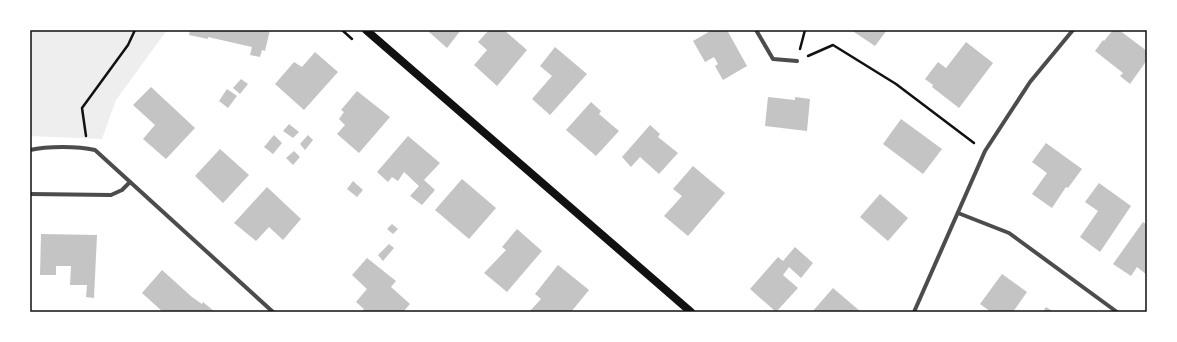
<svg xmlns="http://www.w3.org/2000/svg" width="1177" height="342" font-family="Figtree,sans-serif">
	<rect width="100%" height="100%" fill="#fff"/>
	<path fill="#eee" d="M30,30H167L116,100L102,139L30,136Z"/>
	<g fill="#c4c4c4">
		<path d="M190,30H270L265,51L262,50L260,57L250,55L252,47L208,37V39L189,35Z"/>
		<path d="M430,30H461L447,48L429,32Z"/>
		<path d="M489,30H504L527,50L497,86L474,65L487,50L478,42Z"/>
		<path d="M712,30H727L747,66L723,80L715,66L718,64L714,57L705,62L693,41Z"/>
		<path d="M851,30H887L875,46Z"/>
		<path d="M1113,30H1119L1147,51V60L1130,84L1120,76L1123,73L1095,51L1103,40L1104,41Z"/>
		<path d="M966,42L993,63L959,108L932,87L933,85L925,79L938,62L946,68Z"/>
		<path d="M555,47L587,74L550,115L532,99L552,76L540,66Z"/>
		<path d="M315,52L338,72L304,110L275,84L294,62L302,67Z"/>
		<path d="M241,79L248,84L240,94L233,88Z"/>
		<path d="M151,87L195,128L166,159L143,139L155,125L133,105Z"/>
		<path d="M227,89L237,96L228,108L219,101Z"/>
		<path d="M357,91L390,117L359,153L337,134L345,125L339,119L344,112L341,110Z"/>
		<path d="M768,97L795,100V97L810,99L807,131L765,126Z"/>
		<path d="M591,102L601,111L599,114L619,131L596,156L566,130Z"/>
		<path d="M901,119L942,149L923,174L883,144Z"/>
		<path d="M289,124L299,132L293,138L283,131Z"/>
		<path d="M650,125L660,134L658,137L678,153L659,174L640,157L631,167L622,157Z"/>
		<path d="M274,135L282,143L273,154L264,147Z"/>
		<path d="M308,135L313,140L305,150L300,144Z"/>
		<path d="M408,136L440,163L424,180L435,190L422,205L410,196L419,186L404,172L398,181L392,177L388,182L377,172Z"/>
		<path d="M1046,143L1082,169L1068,188L1066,187L1052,208L1032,194L1047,173L1032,162Z"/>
		<path d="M220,149L249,175L223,203L195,176Z"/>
		<path d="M294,151L300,157L293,165L286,158Z"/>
		<path d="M693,166L725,193L688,236L664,216L682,196L673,189Z"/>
		<path d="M462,179L496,208L469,239L435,210Z"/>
		<path d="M353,181L363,190L357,197L347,189Z"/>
		<path d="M1099,183L1131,206L1100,252L1080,237L1098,211L1085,202Z"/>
		<path d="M267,187L301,219L283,240L269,227L256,241L234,223Z"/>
		<path d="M880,194L908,218L888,241L860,217Z"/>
		<path d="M1143,222L1147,225V275L1137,267L1131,276L1113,264Z"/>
		<path d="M392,224L398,229L393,234L387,229Z"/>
		<path d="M517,229L542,251L507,292L484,273L506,250L502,247Z"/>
		<path d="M41,234L97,235L94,298L86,297L87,285H70L71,266H56V275H40Z"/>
		<path d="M389,244L394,248L383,261L378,255Z"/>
		<path d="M795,247L813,263L801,278L789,267L783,275L798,288L776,312L750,289L778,257L783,261Z"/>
		<path d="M367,258L396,281L391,287L410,304L403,312H361L364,309L356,302L367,289L352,275Z"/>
		<path d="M558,265L589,290L571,312H531L530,311L541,299L535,294Z"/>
		<path d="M162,270L192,297L202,304L203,302L215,312H163L142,293Z"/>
		<path d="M1002,274L1027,292L1013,312H991L980,304Z"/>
		<path d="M833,288L861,312H812Z"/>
		<path d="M1046,307L1054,312H1043Z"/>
	</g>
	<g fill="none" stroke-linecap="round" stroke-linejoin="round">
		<g stroke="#111" stroke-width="2.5">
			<path d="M342,30L352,39"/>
			<path d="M800,49L805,30"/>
			<path d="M808,56L833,45L896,84L974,143"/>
			<path d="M86,136L82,108L128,45L135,30"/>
		</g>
		<g stroke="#4c4c4c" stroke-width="4">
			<path d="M756,30L773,59L797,61"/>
			<path d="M30,150C47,146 78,146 95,150L273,312"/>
			<path d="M30,194L111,195L122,190L130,182"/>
			<path d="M958,213L1009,233L1117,312"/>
			<path d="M914,312L985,151L1030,82L1073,30"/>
		</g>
		<path stroke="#111" stroke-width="8" d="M366,30L691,312"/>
	</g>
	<rect width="1177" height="342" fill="none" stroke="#ffffff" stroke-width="62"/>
	<rect x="31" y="31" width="1115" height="280" fill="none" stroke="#111" stroke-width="1.5"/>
</svg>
